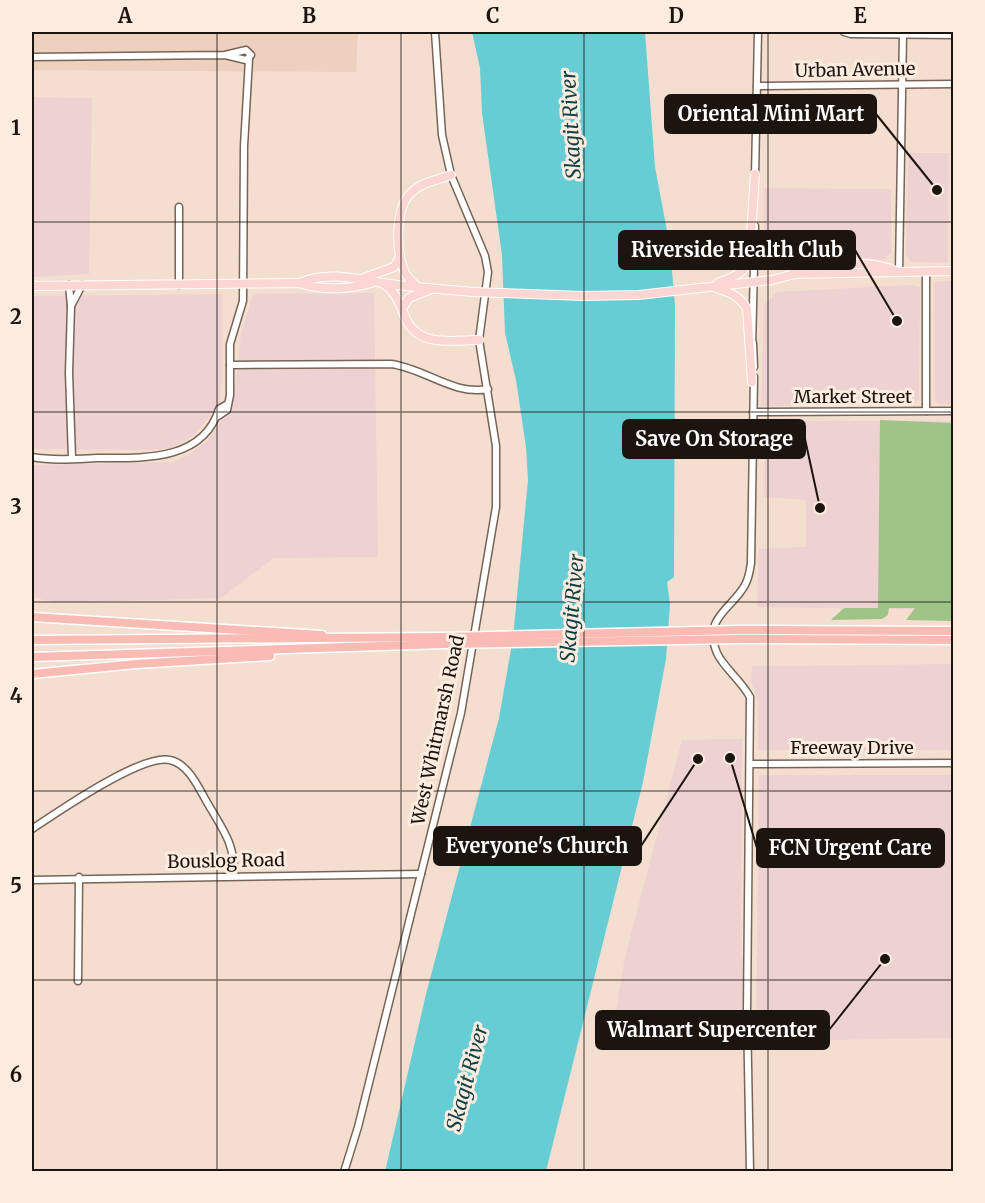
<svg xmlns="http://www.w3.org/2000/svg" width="985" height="1203" font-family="Merriweather,serif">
	<rect width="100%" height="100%" fill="#f4decf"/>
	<g fill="#edd2d1">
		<path d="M32,97L92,98L89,274L32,277Z"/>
		<path d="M908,153H949L948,263L910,262L906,254Z"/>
		<path d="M764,188L891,189V253L884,260L842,255L769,258L764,252Z"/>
		<path d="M938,281H953V405L938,404L935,400L934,283Z"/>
		<path d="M913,285L920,287L919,399L915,403L761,406L764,305L777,292Z"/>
		<path d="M374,293L378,557L274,558L221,598L56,603L32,597V465L173,462L188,455L207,441L233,403L241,334L253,294Z"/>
		<path d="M222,294V380L219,405L194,435L171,448L152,450L32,449V296Z"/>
		<path d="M765,421H953V610L757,607L759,549L806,547V500L764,497Z"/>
		<path d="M953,664V750H758V702L751,681L752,666Z"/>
		<path d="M742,739L741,957H743L744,1046H610L625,957L682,740Z"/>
		<path d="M759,775H953V1038L756,1041Z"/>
	</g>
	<path fill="#edd0bd" d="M32,32H358L356,72L32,70Z"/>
	<path fill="#9fc488" d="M880,420L953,423V621L906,620L915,608H889L888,615L882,619L831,620L844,608H878Z"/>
	<path fill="#66cdd5" d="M472,32H645L655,167L670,247L675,306L674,577L667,582L670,604L666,659L643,782L546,1171L385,1172L426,994L499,718L513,638L528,480L526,447L516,380L505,333L502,255L482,113L480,68Z"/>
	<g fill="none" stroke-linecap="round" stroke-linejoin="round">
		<defs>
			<g id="minor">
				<path d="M844,32L851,34L954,35"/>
				<path d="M32,57L225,55L246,50L251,55L246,60L225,55"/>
				<path d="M757,86L954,84"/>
				<path d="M755,176L758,32"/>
				<path d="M179,207V285"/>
				<path d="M899,272L903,34"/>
				<path d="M69,285L71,306L69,373L72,458"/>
				<path d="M71,306L82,285"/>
				<path d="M753,343L754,367"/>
				<path d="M752,347L755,226"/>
				<path d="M230,365L391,364C424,368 454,396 488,389"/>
				<path d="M926,411V272"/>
				<path d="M753,412L954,411"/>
				<path d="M218,416L227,410L230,395V344L243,301L244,146L249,59"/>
				<path d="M32,457C52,461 76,459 96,458C142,458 203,462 219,409L226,405"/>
				<path d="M750,764L954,763"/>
				<path d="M32,829C56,813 142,753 170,760C189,764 199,789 208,804C223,830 235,844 234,875"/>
				<path d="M32,880L421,874"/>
				<path d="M78,981L79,877"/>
				<path d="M344,1172L358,1127L461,713L496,507V446L479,340L488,272L485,256L451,175L442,135L435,32"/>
				<path d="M750,1172L747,1012L750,697C741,680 723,667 717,653C702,618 732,609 745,585C749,578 750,570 751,563L754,377"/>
			</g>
			<g id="major">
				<path d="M755,265L830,263"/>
				<path d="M807,271C834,264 872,259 898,272"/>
				<path d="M792,274L954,271"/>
				<path d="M364,278L394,267L400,257"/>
				<path d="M772,280L795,274"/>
				<path d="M299,283C325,272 349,277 376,282C408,287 440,289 473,292"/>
				<path d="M383,283C398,294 399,304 406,319C419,348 453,340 479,340"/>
				<path d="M718,283C726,280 737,276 743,270C752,262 753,192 755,174"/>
				<path d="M32,286L299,283C323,291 351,289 375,282"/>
				<path d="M418,287C413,283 408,278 405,273C396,253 394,207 412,192C422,182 438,180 451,175"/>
				<path d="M716,288C729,292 740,296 747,309L752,382"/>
				<path d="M583,296L639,295L744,283"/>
				<path d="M403,307L409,298L431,289"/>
			</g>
			<g id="highway">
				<path d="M32,617L322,635"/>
				<path d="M739,630L954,631"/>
				<path d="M739,639L954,640"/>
				<path d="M32,640L445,637"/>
				<path d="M32,657L445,644"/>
				<path d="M32,674L136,664L270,656"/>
			</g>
		</defs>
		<use href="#minor" stroke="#776457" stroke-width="9"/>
		<use href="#major" stroke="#fff" stroke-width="10"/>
		<use href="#highway" stroke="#fff" stroke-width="11"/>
		<use href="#minor" stroke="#fff" stroke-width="6"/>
		<use href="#major" stroke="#fbd6d2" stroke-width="8"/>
		<use href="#highway" stroke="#f9bbb4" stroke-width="8"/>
		<defs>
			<g id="major-bridge">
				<path d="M744,283L772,280"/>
				<path d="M473,292L583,296"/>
			</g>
			<g id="highway-bridge">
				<path d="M445,637L739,630"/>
				<path d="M445,644L739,639"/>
			</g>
		</defs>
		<use href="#major-bridge" stroke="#fff" stroke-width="10" stroke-linecap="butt"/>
		<use href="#highway-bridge" stroke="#fff" stroke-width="11" stroke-linecap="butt"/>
		<use href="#major-bridge" stroke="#fbd6d2" stroke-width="8"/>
		<use href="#highway-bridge" stroke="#f9bbb4" stroke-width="8"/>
	</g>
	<path fill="none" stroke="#1c140f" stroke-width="1.5" stroke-opacity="0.55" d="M217,32V1172M401,32V1172M584,32V1172M768,32V1172M32,222H954M32,412H954M32,602H954M32,791H954M32,980H954"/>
	<g text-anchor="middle" stroke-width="6" stroke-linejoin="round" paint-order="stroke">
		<g font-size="18" fill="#1c140f" stroke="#feece0">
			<text transform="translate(855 70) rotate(-1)" y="6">Urban Avenue</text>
			<text x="853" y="403">Market Street</text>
			<text transform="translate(438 730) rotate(-78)" y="6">West Whitmarsh Road</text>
			<text x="852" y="754">Freeway Drive</text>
			<text transform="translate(226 861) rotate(-1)" y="6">Bouslog Road</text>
		</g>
		<g font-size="20" font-style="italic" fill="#0f4043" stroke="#feece0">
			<text transform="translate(571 125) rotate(-93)" y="7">Skagit River</text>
			<text transform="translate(572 608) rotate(-85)" y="7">Skagit River</text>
			<text transform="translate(467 1078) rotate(-75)" y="7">Skagit River</text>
		</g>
	</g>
	<path fill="none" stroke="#1c140f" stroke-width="2" d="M937 190L876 114M897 321L855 250M820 508L805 439M698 759L641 846M730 758L757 848M885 959L829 1030"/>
	<g fill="#1c140f" stroke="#feece0" stroke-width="2">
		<circle cx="937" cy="190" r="6"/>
		<circle cx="897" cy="321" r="6"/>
		<circle cx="820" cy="508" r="6"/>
		<circle cx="698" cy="759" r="6"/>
		<circle cx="730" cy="758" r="6"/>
		<circle cx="885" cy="959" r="6"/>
	</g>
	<g fill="#1c140f" stroke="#1c140f" stroke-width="2">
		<rect x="665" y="95" width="211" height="38" rx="6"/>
		<rect x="619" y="231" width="236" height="38" rx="6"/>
		<rect x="623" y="420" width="182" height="38" rx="6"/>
		<rect x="434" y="827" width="207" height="38" rx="6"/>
		<rect x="757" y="829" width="187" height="38" rx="6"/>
		<rect x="596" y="1011" width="233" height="38" rx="6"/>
	</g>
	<g font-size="20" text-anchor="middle" font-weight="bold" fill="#fff">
		<text x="771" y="121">Oriental Mini Mart</text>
		<text x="737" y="257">Riverside Health Club</text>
		<text x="714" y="446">Save On Storage</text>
		<text x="537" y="853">Everyone's Church</text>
		<text x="850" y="855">FCN Urgent Care</text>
		<text x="712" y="1037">Walmart Supercenter</text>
	</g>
	<rect width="985" height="1203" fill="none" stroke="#feece0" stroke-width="66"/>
	<rect x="33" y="33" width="919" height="1137" fill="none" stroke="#1c140f" stroke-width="2"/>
	<g font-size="20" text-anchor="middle" font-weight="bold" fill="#1c140f">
		<text x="125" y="23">A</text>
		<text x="309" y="23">B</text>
		<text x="493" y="23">C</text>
		<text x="676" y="23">D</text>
		<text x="860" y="23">E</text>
		<text x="16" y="135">1</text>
		<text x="16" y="324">2</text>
		<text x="16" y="514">3</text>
		<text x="16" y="703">4</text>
		<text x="16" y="893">5</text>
		<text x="16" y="1082">6</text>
	</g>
</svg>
